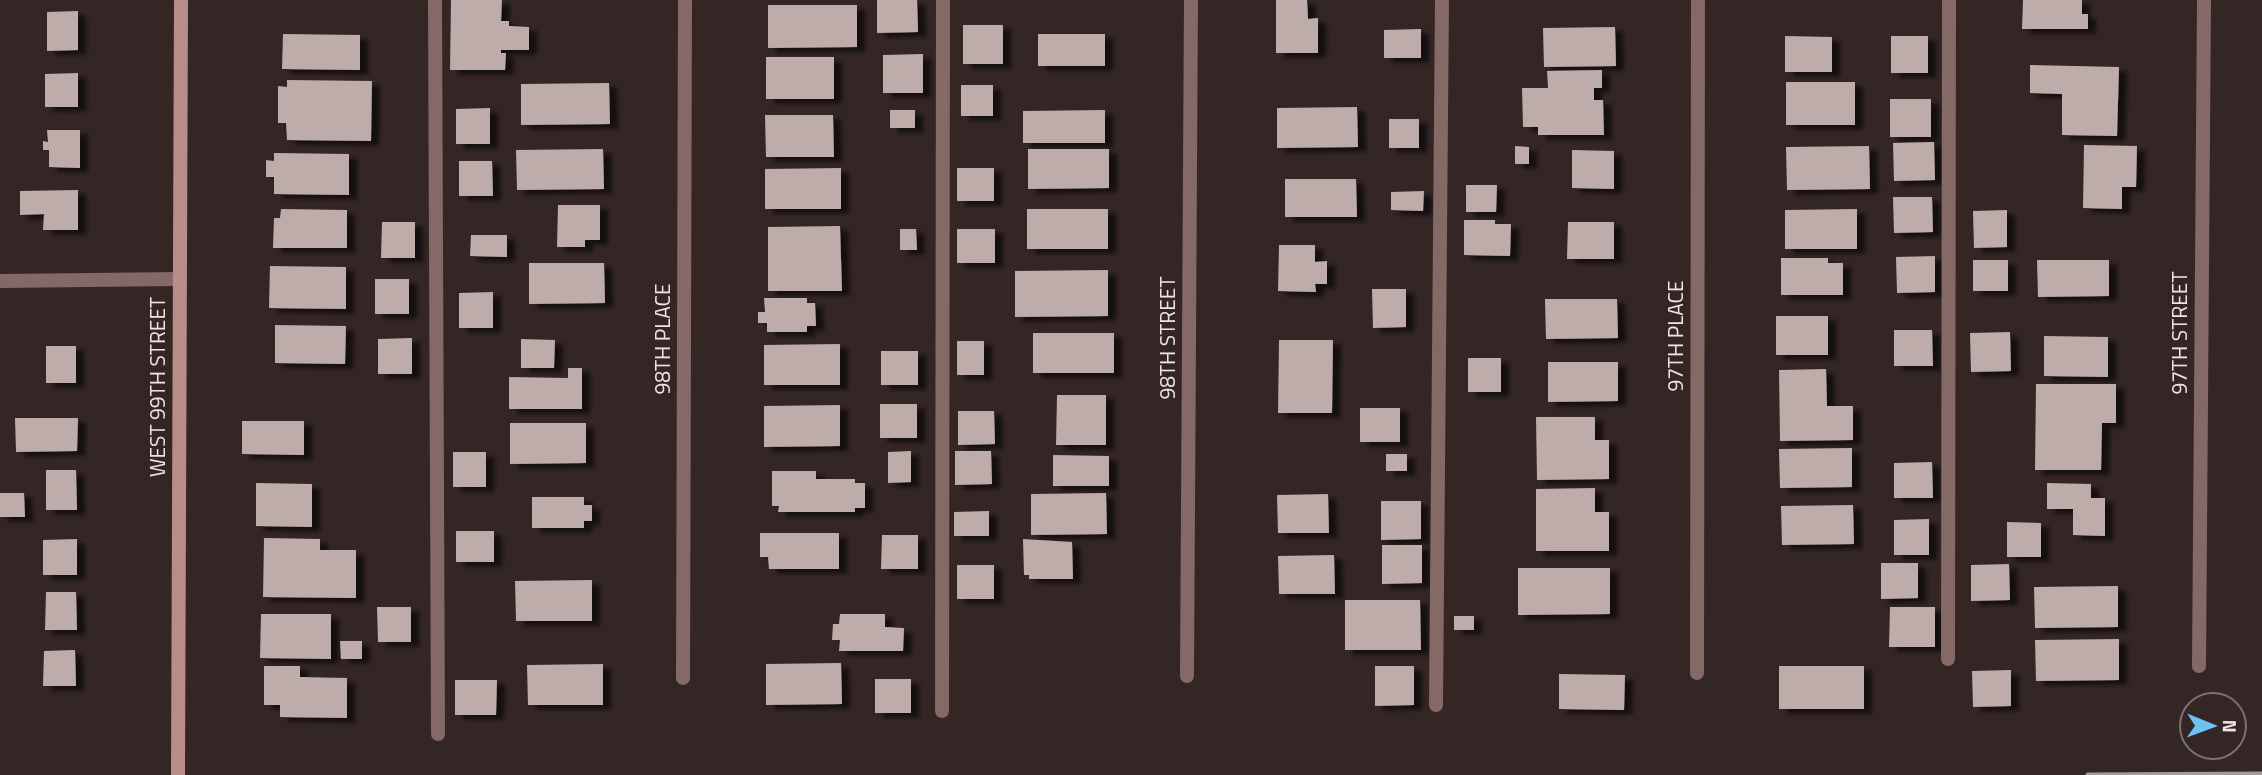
<svg xmlns="http://www.w3.org/2000/svg" width="2262" height="775" font-family="'Titillium Web',sans-serif">
	<defs>
		<filter id="shadow"><feDropShadow dx="8" dy="4.5" stdDeviation="2" flood-color="#0009"/></filter>
	</defs>
	<rect width="100%" height="100%" fill="#332625"/>
	<g fill="#beacab" filter="url(#shadow)">
		<path d="M451,0H502L501,21H509V26L529,27V50H501V53H506L505,70H450Z"/>
		<path d="M877,0H917L918,32L877,33Z"/>
		<path d="M1276,0H1307L1308,19L1318,18V53H1276Z"/>
		<path d="M2023,0H2082V14H2088V29H2022Z"/>
		<path d="M768,5H857V47L768,48Z"/>
		<path d="M78,11V50L47,51V12Z"/>
		<rect x="963" y="25" width="40" height="39"/>
		<path d="M1615,27L1616,66L1544,67L1543,28Z"/>
		<path d="M1421,29V58H1384V30Z"/>
		<path d="M283,34L360,35V70L282,69Z"/>
		<rect x="1038" y="34" width="67" height="32"/>
		<path d="M1785,36L1832,37V72H1785Z"/>
		<rect x="1891" y="36" width="37" height="37"/>
		<path d="M923,54V93H883V55Z"/>
		<rect x="766" y="57" width="68" height="42"/>
		<path d="M2030,65L2119,67L2117,136L2062,135V94L2030,93Z"/>
		<path d="M1602,70V88H1594V100H1603L1604,135H1538V127H1523L1522,88H1548L1547,71Z"/>
		<path d="M78,73V107H45V74Z"/>
		<path d="M287,80L372,81L371,141L287,140L286,123H278V86L287,87Z"/>
		<rect x="1786" y="82" width="69" height="43"/>
		<path d="M609,83L610,124L521,125V84Z"/>
		<rect x="961" y="85" width="32" height="31"/>
		<rect x="1890" y="99" width="41" height="38"/>
		<path d="M1357,107L1358,147L1277,148V108Z"/>
		<path d="M490,108V144H456V109Z"/>
		<rect x="890" y="110" width="25" height="18"/>
		<path d="M1105,110V143H1023V111Z"/>
		<path d="M765,115H833L834,157H766Z"/>
		<rect x="1389" y="119" width="30" height="29"/>
		<path d="M47,130H80V168L49,167V150H43V141L48,142Z"/>
		<path d="M1934,142L1935,180L1894,181L1893,143Z"/>
		<path d="M2084,145L2137,146L2136,187H2122V209L2083,208Z"/>
		<path d="M1515,146L1529,147V164H1515Z"/>
		<path d="M1869,146L1870,189L1787,190L1786,147Z"/>
		<path d="M603,149L604,189L517,190L516,150Z"/>
		<path d="M1028,149H1109V188L1028,189Z"/>
		<path d="M1572,150L1614,151V189L1572,188Z"/>
		<path d="M274,153L349,154V195L274,194V177H266V160L274,161Z"/>
		<path d="M459,161H492L493,196H459Z"/>
		<path d="M841,168V209H765V169Z"/>
		<rect x="957" y="168" width="37" height="33"/>
		<path d="M1285,179H1356L1357,217H1285Z"/>
		<path d="M1466,185H1497L1496,212H1466Z"/>
		<path d="M78,190V230H43L44,214L20,215V191Z"/>
		<path d="M1424,191L1423,211L1391,210V192Z"/>
		<path d="M1893,197H1932L1933,232L1894,233Z"/>
		<path d="M558,205H600V240H585V247H557Z"/>
		<path d="M281,209L347,210V248H273L274,218H280Z"/>
		<rect x="1027" y="209" width="81" height="40"/>
		<path d="M1857,209V249H1785V210Z"/>
		<path d="M2007,210V247L1974,248L1973,211Z"/>
		<path d="M1464,220H1495V224H1511L1510,256L1464,255Z"/>
		<path d="M382,222H415V258H381Z"/>
		<path d="M1568,222H1614V259H1567Z"/>
		<path d="M840,226L842,291H768V227Z"/>
		<path d="M900,229H916L917,250H900Z"/>
		<rect x="957" y="229" width="38" height="34"/>
		<path d="M471,235H507V257L470,256Z"/>
		<path d="M1279,245H1315V262L1327,261V284H1315L1316,292L1278,291Z"/>
		<path d="M1935,256V292L1897,293L1896,257Z"/>
		<path d="M1781,258H1828V263H1843V295H1781Z"/>
		<rect x="1973" y="260" width="35" height="31"/>
		<path d="M2037,260H2109V296L2038,297Z"/>
		<path d="M529,263H604L605,303L529,304Z"/>
		<path d="M270,266L346,267V309L269,308Z"/>
		<path d="M1108,270V316L1015,317V271Z"/>
		<rect x="375" y="279" width="34" height="35"/>
		<path d="M1372,289H1406V327L1373,328Z"/>
		<path d="M493,292V328H459V293Z"/>
		<path d="M764,298H807V303H815L816,326H807V332H767V323H758V312H765Z"/>
		<path d="M1545,299H1617L1618,338L1546,339Z"/>
		<rect x="1776" y="316" width="52" height="39"/>
		<path d="M275,325L346,326L345,364L275,363Z"/>
		<path d="M1894,330H1932L1933,366H1894Z"/>
		<path d="M2010,332L2011,371L1971,372L1970,333Z"/>
		<rect x="1033" y="333" width="81" height="40"/>
		<path d="M2044,336L2108,337V377L2044,376Z"/>
		<path d="M412,338V374H378V339Z"/>
		<path d="M521,339L555,340L554,368H521Z"/>
		<path d="M1279,340H1333L1332,413H1278Z"/>
		<rect x="957" y="341" width="27" height="34"/>
		<path d="M840,344V385H764V345Z"/>
		<rect x="46" y="346" width="30" height="37"/>
		<rect x="881" y="351" width="37" height="34"/>
		<rect x="1468" y="358" width="33" height="34"/>
		<path d="M1548,362H1618V401L1548,402Z"/>
		<path d="M568,368H582V409H509V377L568,378Z"/>
		<path d="M1826,369L1827,406H1853V440L1780,441L1779,370Z"/>
		<path d="M2036,384H2116V423H2102L2101,470H2035Z"/>
		<path d="M1057,395H1106V445H1056Z"/>
		<rect x="880" y="404" width="37" height="34"/>
		<path d="M840,405V446L764,447V406Z"/>
		<rect x="1360" y="408" width="40" height="34"/>
		<path d="M958,411H994L995,444L958,445Z"/>
		<path d="M1536,417H1595V440H1609V479L1537,480Z"/>
		<path d="M15,418H78L77,451L16,452Z"/>
		<path d="M242,421H304V455L242,454Z"/>
		<path d="M510,423H586V463L510,464Z"/>
		<path d="M1852,448V487L1780,488L1779,449Z"/>
		<path d="M911,451V482L888,483V452Z"/>
		<path d="M955,451H991L992,484L955,485Z"/>
		<rect x="453" y="452" width="33" height="35"/>
		<rect x="1386" y="454" width="21" height="17"/>
		<path d="M1053,455L1109,456V486H1053Z"/>
		<path d="M1932,462L1933,498H1894V463Z"/>
		<path d="M46,470H76L77,510H46Z"/>
		<path d="M772,471H816V479H855V483H865V508H855V512H778L779,506H772Z"/>
		<path d="M256,483L312,484V527L256,526Z"/>
		<path d="M2047,483L2091,484V498H2105V536L2073,535V509H2047Z"/>
		<path d="M1595,488V512H1609V551H1536V489Z"/>
		<path d="M0,493H24L25,517H0Z"/>
		<path d="M1106,493L1107,534L1031,535V494Z"/>
		<path d="M1328,494L1329,533H1278L1277,495Z"/>
		<path d="M532,497H584V505H592V521H584V528H532Z"/>
		<path d="M1381,501H1421V539L1381,540Z"/>
		<path d="M1853,505L1854,544L1782,545L1781,506Z"/>
		<path d="M989,511V536H954V512Z"/>
		<path d="M1929,519V555H1894V520Z"/>
		<path d="M2007,522L2041,523V557H2007Z"/>
		<rect x="456" y="531" width="38" height="31"/>
		<path d="M760,533H839V569H769L768,557H760Z"/>
		<path d="M882,535H918V569H881Z"/>
		<path d="M264,538L320,539V550H356V598L263,597Z"/>
		<path d="M77,539V575H43V540Z"/>
		<path d="M1023,539L1072,542L1073,579H1029V575H1024Z"/>
		<path d="M1382,545H1422V583L1382,584Z"/>
		<path d="M1334,555L1335,594H1279L1278,556Z"/>
		<path d="M1881,563H1918V598L1881,599Z"/>
		<path d="M2009,564L2010,600L1971,601V565Z"/>
		<rect x="957" y="565" width="37" height="34"/>
		<path d="M1518,568H1610V614L1518,615Z"/>
		<path d="M592,580V621H516L515,581Z"/>
		<path d="M2118,586V627L2035,628L2034,587Z"/>
		<path d="M46,592H76L77,630H45Z"/>
		<path d="M1345,600H1420L1421,650H1345Z"/>
		<path d="M377,607H411V642H378Z"/>
		<path d="M1890,607H1935V647H1889Z"/>
		<path d="M261,614H331V659L260,658Z"/>
		<path d="M840,614H885V627L904,628L903,651H839L840,640H832L833,624H839Z"/>
		<rect x="1454" y="616" width="20" height="14"/>
		<path d="M2119,639V680L2036,681L2035,640Z"/>
		<path d="M340,641H362V659H341Z"/>
		<path d="M75,650L76,686H43L44,651Z"/>
		<path d="M841,663L842,704L766,705V664Z"/>
		<path d="M603,664V705H528L527,665Z"/>
		<path d="M264,666H300V677L347,678V718L280,717V705H264Z"/>
		<path d="M1375,666H1414V705L1375,706Z"/>
		<rect x="1779" y="666" width="85" height="43"/>
		<path d="M2011,670V706L1973,707L1972,671Z"/>
		<path d="M1559,674L1625,675L1624,710L1559,709Z"/>
		<rect x="875" y="679" width="36" height="34"/>
		<path d="M455,680H497L496,715H455Z"/>
	</g>
	<g fill="none" stroke-linecap="round" stroke-linejoin="round">
		<g stroke="#846966" stroke-width="14">
			<path d="M435,0L438,734"/>
			<path d="M1948,659L1949,0"/>
			<path d="M1436,705L1442,0"/>
			<path d="M942,711L943,0"/>
		</g>
		<g stroke="#846966" stroke-width="14">
			<path d="M0,281L180,279"/>
			<path d="M2199,666L2204,0"/>
			<path d="M1697,673L1698,0"/>
			<path d="M1187,676L1191,0"/>
			<path d="M683,678L685,0"/>
		</g>
		<path stroke="#b88c88" stroke-width="14" d="M178,775L181,0"/>
		<path stroke="#a59b9a" stroke-width="5" d="M2088,775L2262,774"/>
	</g>
	<g text-anchor="middle" stroke-width="7" stroke-linejoin="round" paint-order="stroke">
		<g font-size="21" fill="#ede4e3" stroke="#332625">
			<text transform="translate(2180 333) rotate(-90)" y="7">97TH STREET</text>
			<text transform="translate(1676 336) rotate(-90)" y="7">97TH PLACE</text>
			<text transform="translate(1168 338) rotate(-90)" y="7">98TH STREET</text>
			<text transform="translate(663 339) rotate(-90)" y="7">98TH PLACE</text>
			<text transform="translate(158 387) rotate(-90)" y="7">WEST 99TH STREET</text>
		</g>
	</g>
	<g transform="translate(2213 726) rotate(91)"><circle r="33" fill="#332625" stroke="#7d7271" stroke-width="2"/>
	<path d="M0-5L12 26L0 18L-12 26Z" fill="#6ac3f1"/>
	<text y="-10" font-size="19" font-weight="bold" text-anchor="middle" fill="#ede4e3">N</text>
	</g>
</svg>
